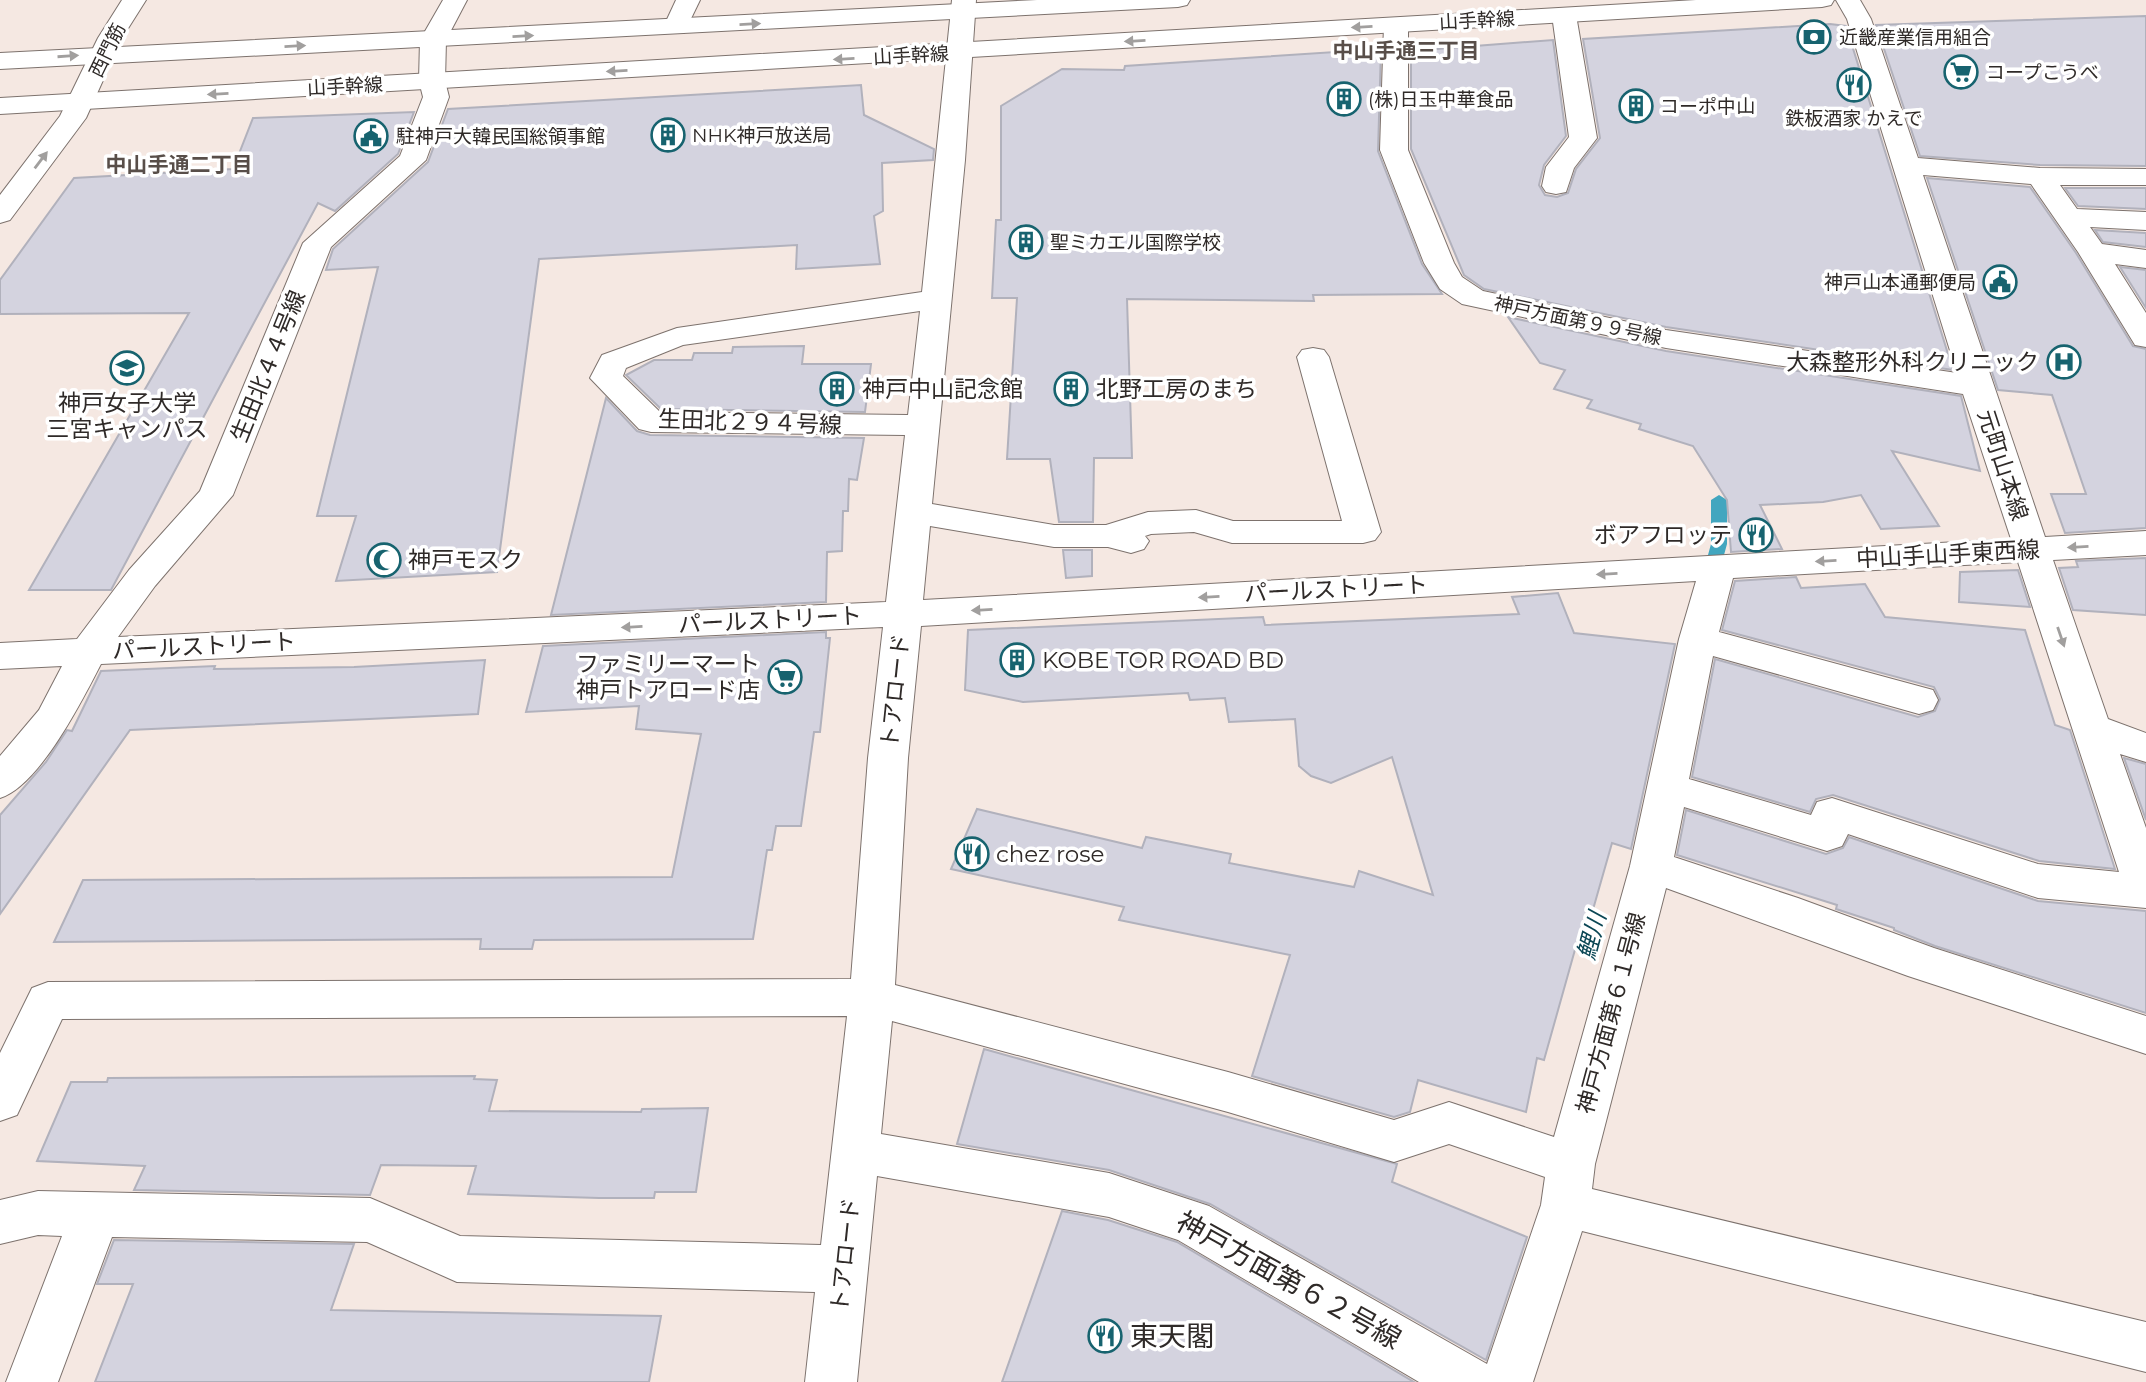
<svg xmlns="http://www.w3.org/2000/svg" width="2146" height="1382" font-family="Montserrat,'Noto Sans JP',sans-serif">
	<rect width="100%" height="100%" fill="#f5e8e2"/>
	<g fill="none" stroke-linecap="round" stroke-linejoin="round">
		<path fill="#42a6bf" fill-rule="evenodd" d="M1719,495L1727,500V544L1718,577L1710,582L1702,577L1711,544V500Z"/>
	</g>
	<g fill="#d4d3df" stroke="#b1b1bc" stroke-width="2">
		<path d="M2146,16V166L2040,165L1920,156L1876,25Z"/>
		<path d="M1830,24L1846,26L1953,370L1666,327L1484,289L1464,275L1411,149V51L1553,40L1566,136L1544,165L1539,185L1545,195L1557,197L1568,193L1576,169L1600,138L1583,39Z"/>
		<path d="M1381,49L1378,151L1422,264L1442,294L1313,295L1314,301L1127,299L1132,458H1094L1093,522H1059L1050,459H1007L1017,298H992L996,220H1001V106L1062,69L1124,70L1125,66Z"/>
		<path d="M861,85L864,115L934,149L933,160L882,163L883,211L874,216L880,264L796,269L797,245L539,259L497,572L336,581L356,516H317L378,267L326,270L333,249L428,162L448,109Z"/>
		<path d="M414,112L398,154L335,211L318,203L111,590H29L189,313L0,314V280L74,178L233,169L253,118Z"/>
		<path d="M1927,178L2030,187L2076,253L2133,346L2146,349V528L2065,533L2051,494H2086L2052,395L1998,390Z"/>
		<path d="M2065,188H2146V209L2078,206Z"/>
		<path d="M2095,230L2146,233V247L2103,242Z"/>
		<path d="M2120,267L2146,270V308Z"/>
		<path d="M1508,317L1666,351L1961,396L1980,471L1892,451L1939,526L1881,529L1861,495L1823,502L1760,505L1782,549L1731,552L1727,500L1693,446L1639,429L1641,424L1587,408L1592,400L1554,389L1565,370L1540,363Z"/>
		<path d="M804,346L802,364H871L865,412L661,409L626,375L654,360H692L694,353H732L733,347Z"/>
		<path d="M606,398L637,431L650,435L864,438L857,480L849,479L848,511H843L842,551L827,552L826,602L551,615Z"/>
		<path d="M1063,550H1092V576L1066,578Z"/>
		<path d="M2146,558V615L2073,610L2059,568L2078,567L2076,561Z"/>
		<path d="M2018,570L2030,607L1959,602L1960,572Z"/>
		<path d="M1796,577L1801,588L1865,584L1885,617L2025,630L2055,725L2070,730L2115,869L2039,861L1833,795L1816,799L1810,812L1692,777L1715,659L1918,717L1935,711L1940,699L1934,687L1722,630L1735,581Z"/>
		<path d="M1558,593L1574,633L1675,644L1631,849L1612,843L1584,941L1578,939L1544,1060L1537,1058L1526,1112L1418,1080L1410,1112L1394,1117L1252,1076L1290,955L1119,920L1124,907L951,869L977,809L1142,848L1146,837L1231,854L1229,863L1354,887L1359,871L1433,895L1392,757L1331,783L1311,776L1299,766L1295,719L1229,722L1225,698L1190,700L1188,693L1023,702L965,690L968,630L1263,617L1265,625L1519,614L1512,597Z"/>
		<path d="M826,632V638H830L820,732H814L801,826H776L772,850H767L753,939L534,940L532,949H480L481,939L54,942L83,880L672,877L701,734L636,729L639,706L526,712L543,646Z"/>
		<path d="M485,660L478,714L130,730L0,914V815L46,762L67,730L72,731L101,671L215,666L214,669L354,667Z"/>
		<path d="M2124,758L2146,764V820Z"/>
		<path d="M1686,810L1826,854L1843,848L1849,837L2038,901L2146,911V1013L1935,946L1894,930V928L1836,909L1837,905L1677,855Z"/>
		<path d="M984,1049L1397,1164L1392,1182L1527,1237L1486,1360L1210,1204L1109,1170L957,1144Z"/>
		<path d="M475,1076L474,1079L497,1080L489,1111L641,1112L642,1109L708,1108L696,1192H655L654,1198H599L468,1194L476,1166L381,1165L370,1195L134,1190L145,1166L37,1161L71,1082H107L108,1078Z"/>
		<path d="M1062,1211L1108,1220L1177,1242L1414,1382H1002Z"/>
		<path d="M114,1240L354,1244L331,1310L661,1316L649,1382H95L133,1284H97Z"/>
	</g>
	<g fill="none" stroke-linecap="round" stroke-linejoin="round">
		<defs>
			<g id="minor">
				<path d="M122,0H146L122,38L86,118L10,220L0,223V195L60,116L98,38Z"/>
				<path d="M443,0H467L446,40L445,81L449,97L426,160L331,247L233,495L155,586L118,637L886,602L905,435L651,432L639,429L590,378L602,355L677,328L922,292L952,0H976L965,160L932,504L1054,525H1106L1148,512L1196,510L1233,521H1342L1297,357L1302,350L1313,348L1324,350L1329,357L1381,532L1375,540L1363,543H1232L1194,532L1151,534L1145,536L1149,541L1144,549L1131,553L1108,547H1054L930,526L923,600L2011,539L1963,394L1666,348L1462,304L1440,289L1424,263L1380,150L1384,25L1387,20H1405L1408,25V150L1454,263L1462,277L1483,291L1666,330L1957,373L1847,19L1836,0H1860L1871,19L1918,158L2040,168L2146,169V185H2060L2077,209L2146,212V230L2090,227L2102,244L2146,250V268L2115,264L2146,313V347L2135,345L2078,252L2031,184L1923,175L2045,537L2146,531V555L2053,560L2108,719L2146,733V762L2120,754L2146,828V908L2038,898L1848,834L1842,846L1827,851L1684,807L1674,857L1798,898L1934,948L2146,1016V1054L1908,976L1666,888L1595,1164L1592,1189L2146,1322V1372L1582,1231L1533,1382H1419L1178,1240L1109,1217L877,1176L857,1382H805L815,1292L457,1282L367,1242L112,1237L58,1382H6L62,1236L38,1235L0,1244V1200L38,1191L370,1198L460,1236L821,1245L847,1016L62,1019L17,1115L0,1121V1053L32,988L48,982L851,979L868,758L883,627L101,664C82,701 39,786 0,798V756L39,710L62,666L0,669V643L77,639L129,570L200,491L303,243L400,156L423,97L419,81L420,40ZM920,311L908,415L660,412L623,376L626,368L683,345ZM2018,562L2119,872L2038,864L1832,798L1817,802L1811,815L1689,779L1713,656L1919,714L1933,710L1938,700L1933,690L1719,632L1733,578ZM1696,581L1679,639L1630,866L1554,1137L1449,1102L1394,1120L1228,1072L895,985L908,758L921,626ZM892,1021L1228,1112L1394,1162L1449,1144L1545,1177L1541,1205L1487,1364L1209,1206L1109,1173L881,1134Z"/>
				<path d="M676,0H700L684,33H666L663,28Z"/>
				<path d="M1564,8L1573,10L1576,15L1597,138L1574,168L1566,192L1556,194L1546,192L1542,186L1546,167L1569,137L1552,15L1555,10Z"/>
			</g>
			<g id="major">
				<path d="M1037,0H1190L1187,5L1178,7L0,69V53Z"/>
				<path d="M1696,0H1834L1831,5L1822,7L0,114V98Z"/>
			</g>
		</defs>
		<use href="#minor" stroke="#7d726d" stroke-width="2"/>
		<use href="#major" stroke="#7d726d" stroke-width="2"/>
		<use href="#minor" fill="#fff" fill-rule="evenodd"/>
		<use href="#major" fill="#fff" fill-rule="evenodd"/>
	</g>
	<defs><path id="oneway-solid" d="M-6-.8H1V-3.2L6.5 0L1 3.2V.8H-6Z" transform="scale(1.75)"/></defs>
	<g fill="#a19f9e">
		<use href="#oneway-solid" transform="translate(750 24) rotate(-3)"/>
		<use href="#oneway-solid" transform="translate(1362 27) rotate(177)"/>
		<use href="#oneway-solid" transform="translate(523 36) rotate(-3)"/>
		<use href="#oneway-solid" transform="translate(1135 41) rotate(177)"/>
		<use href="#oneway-solid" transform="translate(295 46) rotate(-3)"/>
		<use href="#oneway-solid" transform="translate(68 56) rotate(-4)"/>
		<use href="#oneway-solid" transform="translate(844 59) rotate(177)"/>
		<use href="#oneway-solid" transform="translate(617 71) rotate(177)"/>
		<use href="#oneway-solid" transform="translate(218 94) rotate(177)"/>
		<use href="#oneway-solid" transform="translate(41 160) rotate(-53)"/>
		<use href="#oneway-solid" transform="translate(2078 547) rotate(177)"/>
		<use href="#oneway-solid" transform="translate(1826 561) rotate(177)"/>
		<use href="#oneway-solid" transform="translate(1607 574) rotate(177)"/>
		<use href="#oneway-solid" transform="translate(1209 597) rotate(177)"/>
		<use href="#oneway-solid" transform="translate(982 610) rotate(177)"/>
		<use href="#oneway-solid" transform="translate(632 627) rotate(177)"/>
		<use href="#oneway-solid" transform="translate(2061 637) rotate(71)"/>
	</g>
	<defs>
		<symbol id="bank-ring" viewBox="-11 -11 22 22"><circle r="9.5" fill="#fff" stroke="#17636f" stroke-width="1.5"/><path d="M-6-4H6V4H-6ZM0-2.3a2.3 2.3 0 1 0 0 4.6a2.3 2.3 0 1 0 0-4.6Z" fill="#17636f"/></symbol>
		<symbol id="supermarket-ring" viewBox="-11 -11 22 22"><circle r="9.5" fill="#fff" stroke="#17636f" stroke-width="1.5"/><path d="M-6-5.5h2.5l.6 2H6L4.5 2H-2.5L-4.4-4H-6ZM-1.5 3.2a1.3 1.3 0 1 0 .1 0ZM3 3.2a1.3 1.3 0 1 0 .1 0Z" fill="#17636f"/></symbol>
		<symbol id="restaurant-ring" viewBox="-11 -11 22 22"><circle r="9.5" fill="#fff" stroke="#17636f" stroke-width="1.5"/><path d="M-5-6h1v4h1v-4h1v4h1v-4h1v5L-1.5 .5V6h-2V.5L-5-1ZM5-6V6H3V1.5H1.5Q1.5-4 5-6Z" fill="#17636f"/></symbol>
		<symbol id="building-ring" viewBox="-11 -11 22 22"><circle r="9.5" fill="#fff" stroke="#17636f" stroke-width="1.5"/><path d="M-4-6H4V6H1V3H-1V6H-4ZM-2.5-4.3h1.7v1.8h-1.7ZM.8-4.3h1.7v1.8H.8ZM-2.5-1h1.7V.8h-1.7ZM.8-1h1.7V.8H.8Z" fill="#17636f"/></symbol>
		<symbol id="civic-ring" viewBox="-11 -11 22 22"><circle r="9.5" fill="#fff" stroke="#17636f" stroke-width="1.5"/><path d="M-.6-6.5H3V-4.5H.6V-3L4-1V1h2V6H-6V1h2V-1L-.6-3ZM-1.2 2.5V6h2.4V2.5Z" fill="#17636f"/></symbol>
		<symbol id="hospital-ring" viewBox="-11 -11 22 22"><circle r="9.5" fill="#fff" stroke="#17636f" stroke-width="1.5"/><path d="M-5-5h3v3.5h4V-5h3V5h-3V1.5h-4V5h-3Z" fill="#17636f"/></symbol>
		<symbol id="school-ring" viewBox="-11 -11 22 22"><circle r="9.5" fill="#fff" stroke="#17636f" stroke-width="1.5"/><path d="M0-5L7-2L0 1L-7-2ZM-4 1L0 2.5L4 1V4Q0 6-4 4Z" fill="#17636f"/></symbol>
		<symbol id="mosque-ring" viewBox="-11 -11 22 22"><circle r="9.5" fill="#fff" stroke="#17636f" stroke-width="1.5"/><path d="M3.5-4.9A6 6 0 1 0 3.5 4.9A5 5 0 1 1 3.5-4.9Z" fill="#17636f"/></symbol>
	</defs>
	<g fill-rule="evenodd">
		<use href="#bank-ring" x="1795" y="18" width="38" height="38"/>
		<use href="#supermarket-ring" x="1942" y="53" width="38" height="38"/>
		<use href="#restaurant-ring" x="1835" y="66" width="38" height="38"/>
		<use href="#building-ring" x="1325" y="80" width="38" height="38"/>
		<use href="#building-ring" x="1617" y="87" width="38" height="38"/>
		<use href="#building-ring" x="649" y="116" width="38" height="38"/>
		<use href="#civic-ring" x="352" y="117" width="38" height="38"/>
		<use href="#building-ring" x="1007" y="223" width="38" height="38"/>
		<use href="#civic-ring" x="1981" y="263" width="38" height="38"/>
		<use href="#hospital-ring" x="2045" y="343" width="38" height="38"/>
		<use href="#school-ring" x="108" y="349" width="38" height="38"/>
		<use href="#building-ring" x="818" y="370" width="38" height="38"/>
		<use href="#building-ring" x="1052" y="370" width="38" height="38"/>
		<use href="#restaurant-ring" x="1737" y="516" width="38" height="38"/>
		<use href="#mosque-ring" x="365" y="541" width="38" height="38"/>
		<use href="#building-ring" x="998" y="641" width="38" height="38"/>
		<use href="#supermarket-ring" x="766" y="658" width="38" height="38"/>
		<use href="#restaurant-ring" x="953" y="835" width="38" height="38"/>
		<use href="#restaurant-ring" x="1086" y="1317" width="38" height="38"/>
	</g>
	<g text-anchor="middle" stroke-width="7" stroke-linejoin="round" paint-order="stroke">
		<g font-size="19" fill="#2f2a28" stroke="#fff">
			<text transform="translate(1477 20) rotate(-3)" y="7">山手幹線</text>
			<text transform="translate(107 50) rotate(-64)" y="7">西門筋</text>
			<text transform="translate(911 55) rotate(-3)" y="7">山手幹線</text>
			<text transform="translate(345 86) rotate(-3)" y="7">山手幹線</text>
			<text transform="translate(1578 320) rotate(12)" y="7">神戸方面第９９号線</text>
		</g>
		<g font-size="19" fill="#2f2a28" stroke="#fff" text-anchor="start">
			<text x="1839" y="44">近畿産業信用組合</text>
			<text x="1986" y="79">コープこうべ</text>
			<text x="1368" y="106">(株)日玉中華食品</text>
			<text x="1660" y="113">コーポ中山</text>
			<text x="1854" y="125" text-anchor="middle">鉄板酒家 かえで</text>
			<text x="692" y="142">NHK神戸放送局</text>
			<text x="396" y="143">駐神戸大韓民国総領事館</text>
			<text x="1050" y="249">聖ミカエル国際学校</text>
			<text x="1976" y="289" text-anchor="end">神戸山本通郵便局</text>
		</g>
		<g font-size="21" font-weight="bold" fill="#584e49" stroke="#fff">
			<text x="1406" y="58">中山手通三丁目</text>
			<text x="179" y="172">中山手通二丁目</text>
		</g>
		<g font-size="23" fill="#2f2a28" stroke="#fff" text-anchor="start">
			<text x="2039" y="370" text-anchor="end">大森整形外科クリニック</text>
			<text x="862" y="397">神戸中山記念館</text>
			<text x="1096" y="397">北野工房のまち</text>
			<text x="127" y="411" text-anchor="middle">神戸女子大学<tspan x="127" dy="26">三宮キャンパス</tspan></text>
			<text x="1732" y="543" text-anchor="end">ボアフロッテ</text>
			<text x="408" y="568">神戸モスク</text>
			<text x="1042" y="668">KOBE TOR ROAD BD</text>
			<text x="760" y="672" text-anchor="end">ファミリーマート<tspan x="760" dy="26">神戸トアロード店</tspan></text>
			<text x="996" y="862">chez rose</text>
		</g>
		<g font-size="23" fill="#2f2a28" stroke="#fff">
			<text transform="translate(268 366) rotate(-68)" y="8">生田北４４号線</text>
			<text transform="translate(750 422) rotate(2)" y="8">生田北２９４号線</text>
			<text transform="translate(2003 465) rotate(72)" y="8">元町山本線</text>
			<text transform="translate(1948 554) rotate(-3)" y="8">中山手山手東西線</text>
			<text transform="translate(1336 589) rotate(-3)" y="8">パールストリート</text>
			<text transform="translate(770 620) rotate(-3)" y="8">パールストリート</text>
			<text transform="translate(204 646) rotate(-3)" y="8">パールストリート</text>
			<text transform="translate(895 691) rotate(-84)" y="8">トアロード</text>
			<text transform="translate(1611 1013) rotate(-75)" y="8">神戸方面第６１号線</text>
			<text transform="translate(845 1255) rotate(-84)" y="8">トアロード</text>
		</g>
		<g font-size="24" font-style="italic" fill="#0b4755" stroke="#fff">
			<text transform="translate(1592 936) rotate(-75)" y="8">鯉川</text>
		</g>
		<g font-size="28" fill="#2f2a28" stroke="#fff">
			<text transform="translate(1289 1280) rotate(29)" y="10">神戸方面第６２号線</text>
		</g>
		<g font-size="28" fill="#2f2a28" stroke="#fff" text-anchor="start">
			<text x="1130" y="1346">東天閣</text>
		</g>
	</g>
</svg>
